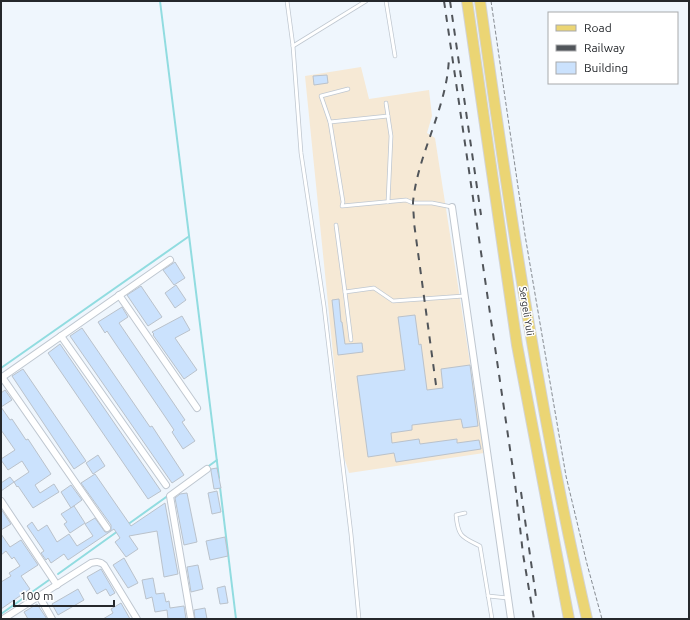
<svg xmlns="http://www.w3.org/2000/svg" width="690" height="620" font-family="Ubuntu,sans-serif">
	<rect width="100%" height="100%" fill="#eff6fd"/>
	<path fill="#f6e9d5" d="M361,67L369,99L429,90L432,116L427,133L435,138L484,453L349,473L343,454L342,442L305,76Z"/>
	<g fill="none" stroke-linecap="round" stroke-linejoin="round">
		<g stroke="#91dce0" stroke-width="2">
			<path d="M160,1L219,478"/>
			<path d="M1,368L188,237"/>
			<path d="M206,468L217,460"/>
			<path d="M220,487L236,619"/>
			<path d="M127,525L169,495"/>
			<path d="M58,574L118,531"/>
			<path d="M1,614L49,580"/>
		</g>
	</g>
	<g fill="#cbe2fd" stroke="#bac2cb">
		<path d="M327,75L328,83L314,85L313,76Z"/>
		<path d="M175,262L185,278L174,285L163,270Z"/>
		<path d="M176,285L186,300L175,308L165,293Z"/>
		<path d="M141,286L162,317L148,326L127,295Z"/>
		<path d="M339,299L341,322H342L345,344L362,343L363,352L338,355L332,300Z"/>
		<path d="M122,307L128,317L119,323L185,420L182,422L195,441L183,449L172,432L174,430L166,418L115,343L107,331L105,333L98,322Z"/>
		<path d="M415,315L419,345L421,344L427,390L443,388L441,369L470,365L478,426L463,428L461,419L412,425V430L391,433L392,443L419,439L420,444L457,439V443L479,440L481,449L396,462L394,453L368,457L357,376L405,370L398,317Z"/>
		<path d="M182,316L190,330L175,338L197,370L184,379L153,335L154,334L152,332Z"/>
		<path d="M82,328L150,427L152,426L184,475L172,483L70,336Z"/>
		<path d="M60,344L161,491L148,499L48,353Z"/>
		<path d="M23,369L86,461L74,469L12,376Z"/>
		<path d="M5,390L12,400L1,407L10,420L12,419L26,440L28,439L51,474L35,485L40,493L54,484L59,492L33,508L18,486L17,487L14,482L29,472L22,461L8,470L1,460V459L15,450L1,430V393Z"/>
		<path d="M98,455L105,466L93,474L86,463Z"/>
		<path d="M217,468L221,488L214,489L211,471V469Z"/>
		<path d="M95,474L131,526L165,503L178,574L164,577L157,531L129,536L138,549L126,557L115,542L120,538L114,529L68,560L64,554L51,563L48,558L46,560L41,553L44,551L27,526L32,522L38,531L47,525L57,542L69,534L77,546L93,536L85,524L95,518L105,532H108L111,530V525L81,483Z"/>
		<path d="M10,477L14,482L1,491V483Z"/>
		<path d="M71,485L82,500L71,508L61,492Z"/>
		<path d="M217,491L221,512L212,514L208,493Z"/>
		<path d="M187,493L197,542L184,545L175,498L180,494Z"/>
		<path d="M74,506L85,523L70,533L64,524L67,522L61,514Z"/>
		<path d="M1,509L11,524L1,530Z"/>
		<path d="M1,534L10,547L21,540L38,565L21,576L30,589L1,609V582L11,576L9,573L20,566L14,557L12,559L6,551L1,555Z"/>
		<path d="M225,537L228,556L210,560L206,541Z"/>
		<path d="M124,558L138,583L128,588L113,565Z"/>
		<path d="M198,565L203,589L191,592L187,567Z"/>
		<path d="M101,569L115,593L110,596L106,589L97,594L87,577Z"/>
		<path d="M153,578L156,594L164,593L166,602L169,601L170,608L184,606L186,619H168L167,610L155,612L152,597L146,599L142,580Z"/>
		<path d="M225,586L228,603L220,604L217,588Z"/>
		<path d="M78,589L84,600L58,615L52,604Z"/>
		<path d="M121,603L130,619H103L113,613L111,609Z"/>
		<path d="M37,604L47,619H28L24,612Z"/>
		<path d="M205,608L207,619H195L194,610Z"/>
	</g>
	<g fill="none" stroke-linecap="round" stroke-linejoin="round">
		<defs>
			<g id="service">
				<path d="M287,1L293,46L301,153L324,306L351,534L359,619"/>
				<path d="M386,1L395,56"/>
				<path d="M293,46L366,1"/>
				<path d="M348,89L321,96L330,122L343,202L342,206L406,200L413,203H432L452,207"/>
				<path d="M386,103L391,136L388,202"/>
				<path d="M330,122L388,116"/>
				<path d="M336,225L345,292L374,288L393,301L464,296"/>
				<path d="M345,292L351,340"/>
				<path d="M465,513L456,515C458,537 462,537 480,546L492,619"/>
				<path d="M488,596L508,598"/>
			</g>
			<g id="minor">
				<path d="M452,207L511,619"/>
				<path d="M119,295L197,408"/>
				<path d="M61,336L166,485"/>
				<path d="M2,377L107,528"/>
				<path d="M1,378L170,260"/>
				<path d="M1,501L57,585"/>
				<path d="M39,596L52,619"/>
				<path d="M3,619L91,563C96,562 100,561 104,565L137,619"/>
				<path d="M191,619L170,496L207,469"/>
			</g>
			<g id="primary">
				<path d="M467,1L517,345L569,619"/>
				<path d="M480,1C509,208 540,415 587,619"/>
			</g>
		</defs>
		<use href="#service" stroke="#bfc7d0" stroke-width="4.5"/>
		<use href="#minor" stroke="#bfc7d0" stroke-width="8"/>
		<use href="#primary" stroke="#d3d4d5" stroke-width="12"/>
		<path stroke="#878c92" stroke-width="1" stroke-dasharray="4 2" stroke-linecap="butt" d="M491,1L525,235L566,476L587,564L602,619"/>
		<use href="#service" stroke="#fff" stroke-width="3"/>
		<use href="#minor" stroke="#fff" stroke-width="6"/>
		<use href="#primary" stroke="#ebd574" stroke-width="10"/>
		<g stroke="#51555a" stroke-width="2" stroke-dasharray="7 7" stroke-linecap="butt">
			<path d="M444,1L515,483L523,554L534,619"/>
			<path d="M450,1L481,215"/>
			<path d="M436,385L414,223C414,216 413,209 413,202C418,152 448,107 449,56"/>
			<path d="M521,492L536,597"/>
		</g>
	</g>
	<g text-anchor="middle" stroke-width="3" stroke-linejoin="round" paint-order="stroke">
		<g font-size="10" fill="#25282c" stroke="#fff">
			<text transform="translate(527 311) rotate(81)" y="4">Sergeli Yuli</text>
		</g>
	</g>
	<rect width="690" height="620" fill="none" stroke="#25282c" stroke-width="4"/>
	<rect x="548" y="12" width="130" height="72" fill="#ffffff" stroke="#a8a9ab"/>
	<rect x="556" y="25" width="20" height="6" fill="#ebd574" stroke="#a8a9ab"/>
	<text x="584" y="32" font-size="12" fill="#25282c">Road</text>
	<rect x="556" y="45" width="20" height="6" fill="#51555a" stroke="#a8a9ab"/>
	<text x="584" y="52" font-size="12" fill="#25282c">Railway</text>
	<rect x="556" y="62" width="20" height="12" fill="#cbe2fd" stroke="#a8a9ab"/>
	<text x="584" y="72" font-size="12" fill="#25282c">Building</text>
	<path d="M14 600v6h100v-6" fill="none" stroke="#25282c" stroke-width="2"/>
	<text x="20" y="600" font-size="12" fill="#25282c" stroke="#ffffff" stroke-width="3" paint-order="stroke">100 m</text>
</svg>
